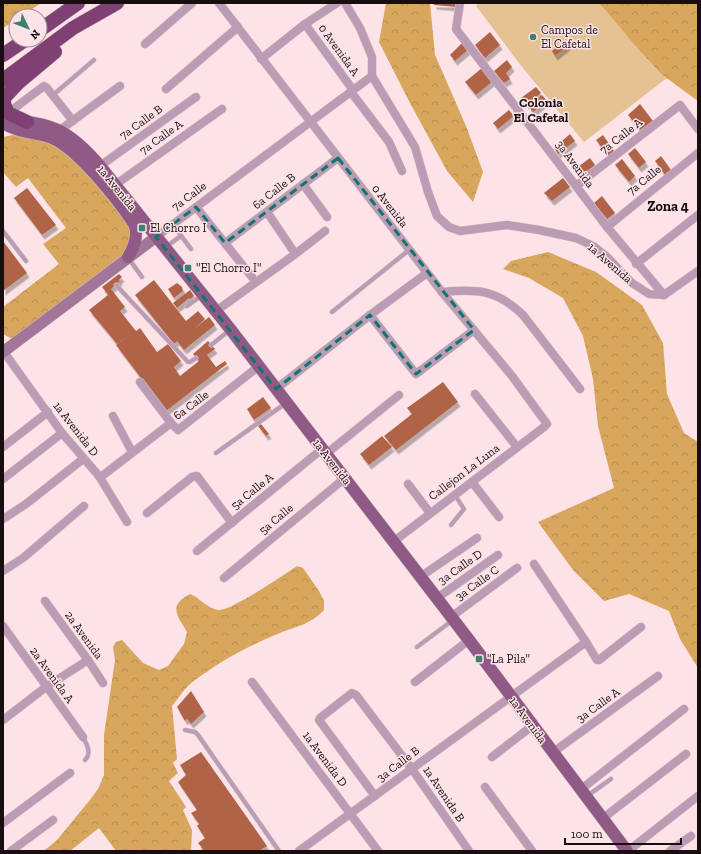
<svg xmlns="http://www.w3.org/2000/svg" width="701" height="854" font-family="'Zilla Slab',serif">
	<defs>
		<pattern id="forest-crowns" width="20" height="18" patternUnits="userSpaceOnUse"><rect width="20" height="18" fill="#d8a65d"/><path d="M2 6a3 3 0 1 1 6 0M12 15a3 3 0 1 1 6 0" fill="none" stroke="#b98e50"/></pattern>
		<filter id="shadow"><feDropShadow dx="2.5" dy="4.5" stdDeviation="0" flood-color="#0004"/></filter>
	</defs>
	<rect width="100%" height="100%" fill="#fce3e7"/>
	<g fill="url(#forest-crowns)">
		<path d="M3,3H41L22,16H16V20L3,28Z"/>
		<path d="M386,3H430L435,55L466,126L483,172L473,202L447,171L410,103L379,42Z"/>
		<path d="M599,3H698V101L661,74L636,47Z"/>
		<path d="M13,135L48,141L67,151L131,223L132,234L124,256L12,339L3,334V307L59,264L43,244L66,228L28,178L16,187L3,172V137Z"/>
		<path d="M548,252L596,272L642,305L663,343L667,394L684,433L698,442V668L680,639L669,611L629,594L604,601L573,570L538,522L614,488L598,426L593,379L583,336L563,298L529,278L503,269L511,261Z"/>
		<path d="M297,566L303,568L319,591L324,601V610C309,626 295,626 275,635C246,647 215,664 190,684C183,690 178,699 172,706L177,759L173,763L178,773L169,781L186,807L183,810L192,830L191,851H116L99,828L70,851H44L57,840L89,801L98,789L104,775V735L115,660L113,647L116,642L122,640L143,663L159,670L168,666L184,644L187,632C178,616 167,606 190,594C200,598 208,609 219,610C231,611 285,574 297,566Z"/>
	</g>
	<path fill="#e4c294" d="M479,3H599L636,47L661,74L667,78L584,142L522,67L476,6Z"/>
	<g fill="#b16446" filter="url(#shadow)">
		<path d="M434,3H456V7L434,5Z"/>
		<path d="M490,32L500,45L485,58L475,45Z"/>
		<path d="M565,41L569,45L555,56L552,51Z"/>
		<path d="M462,43L468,50L455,61L450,55Z"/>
		<path d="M507,60L512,67L506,73L510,79L504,83L494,71Z"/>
		<path d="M482,68L493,81L476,95L465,82Z"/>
		<path d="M536,87L541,93L527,105L521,98Z"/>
		<path d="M542,95L547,101L533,112L528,106Z"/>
		<path d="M640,104L653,121L640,130L628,115Z"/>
		<path d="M509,110L514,116L498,129L493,123Z"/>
		<path d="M570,134L575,141L558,154L554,148Z"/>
		<path d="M603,135L614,151L608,156L596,140Z"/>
		<path d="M635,148L646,162L639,168L628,154Z"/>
		<path d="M661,156L671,170L665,175L655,161Z"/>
		<path d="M590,158L595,165L580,176L575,169Z"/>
		<path d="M622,159L635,176L629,182L615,165Z"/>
		<path d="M563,178L570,187L552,201L544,193Z"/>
		<path d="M27,188L56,225L42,235L14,198Z"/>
		<path d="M602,196L615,213L607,219L594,203Z"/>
		<path d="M3,241L27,273L3,291Z"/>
		<path d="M119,274L122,277L119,280L120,281L111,289L125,307L120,311L136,331L140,328L157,352L168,344L181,361L174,367L180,376L199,361L193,354L208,341L215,349L207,355L216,367L225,361L227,364L166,411L116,345L131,334L117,344L89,310L108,295L112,300L102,287Z"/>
		<path d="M154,280L186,321L198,311L205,319L194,329L209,317L215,325L184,350L177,341L174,344L135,295Z"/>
		<path d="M177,283L182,287L183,291L174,298L168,289Z"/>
		<path d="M190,290L194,296L190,299L189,298L177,308L173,303Z"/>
		<path d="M443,382L458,402L396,450L384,436L412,414L407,408Z"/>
		<path d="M263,397L271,408L254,420L247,409Z"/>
		<path d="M261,424L269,434L266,436L258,426Z"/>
		<path d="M382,436L392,447L369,465L360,454Z"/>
		<path d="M191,691L204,712L191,724L187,719L185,721L177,707Z"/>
		<path d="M201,752L267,846L259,851H200L203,849L198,843L205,838L197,826L199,824L191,813L197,810L178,782L186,775L180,765Z"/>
	</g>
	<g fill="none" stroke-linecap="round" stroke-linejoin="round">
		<defs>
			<g id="lane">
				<path d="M53,95L94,60"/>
				<path d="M173,225L191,249"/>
				<path d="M3,231L26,261"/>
				<path d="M167,246L181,236"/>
				<path d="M129,259L142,277"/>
				<path d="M116,285L188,362H190L196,358"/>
				<path d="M187,306L201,296"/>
				<path d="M332,312L409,250"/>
				<path d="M211,345L230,330"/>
				<path d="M216,453L286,403"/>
				<path d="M451,525L464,509L455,495"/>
				<path d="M417,647L453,620"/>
				<path d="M185,730L195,732L198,735L279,851"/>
				<path d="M83,737C87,745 92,753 85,760"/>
				<path d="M587,796L611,779"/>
			</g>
			<g id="street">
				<path d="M219,3L442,292L512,376L547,424L544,427L393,542"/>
				<path d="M345,3L360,28L372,57V76L415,147L428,192L437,216L449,227L460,231L507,225L539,230L576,238L593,246L606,256L632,283L649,294L664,295"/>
				<path d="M460,3L456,29L576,186L607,227L664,295"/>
				<path d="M305,24L353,90"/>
				<path d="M145,44L192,3"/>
				<path d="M261,59L305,24L337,3"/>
				<path d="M166,89L238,27"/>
				<path d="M351,92L389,142L402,171"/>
				<path d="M8,113L44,86L47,88L73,121"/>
				<path d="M60,130L120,86"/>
				<path d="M100,166L196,97"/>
				<path d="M303,184L327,217"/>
				<path d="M115,185L222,109"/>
				<path d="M576,186L680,105L698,129"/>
				<path d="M196,207L252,277"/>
				<path d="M267,212L292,249"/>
				<path d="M607,227L698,153"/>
				<path d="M156,237L372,76"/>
				<path d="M225,243L338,158"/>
				<path d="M636,264L698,215"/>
				<path d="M442,292C477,289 496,289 523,315L580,389"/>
				<path d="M664,295L698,271"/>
				<path d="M216,311L294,255L325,231"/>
				<path d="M370,315L416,374L474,330"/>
				<path d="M4,352L62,433L99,476L127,522"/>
				<path d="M140,382L171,423L178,430L259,366"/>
				<path d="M276,389L370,315L427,273"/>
				<path d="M475,394L517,447"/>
				<path d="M113,416L132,452"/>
				<path d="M3,447L48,412"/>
				<path d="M326,454L399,395"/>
				<path d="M99,476H102L171,423"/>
				<path d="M3,479L62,433"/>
				<path d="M472,482L499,517"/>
				<path d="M408,484L430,513"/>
				<path d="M147,513L192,477L197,476L232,523"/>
				<path d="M3,519L26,504L83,459"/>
				<path d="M197,551L322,449"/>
				<path d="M534,564L586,642"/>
				<path d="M3,571L23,558L84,506"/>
				<path d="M420,577L477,538"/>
				<path d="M224,578L345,478"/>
				<path d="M437,598L498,555"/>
				<path d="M45,601L88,660L103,683"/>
				<path d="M451,617L517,568"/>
				<path d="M3,626L83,737"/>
				<path d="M252,682L378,851"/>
				<path d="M415,682L469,640"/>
				<path d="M3,720L46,687L88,660"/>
				<path d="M552,753L658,676"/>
				<path d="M492,757L532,726"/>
				<path d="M485,787L532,851"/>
				<path d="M580,790L684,709"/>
				<path d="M375,796L319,720L320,718L352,693L356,695L412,769L469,851"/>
				<path d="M602,819L686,754"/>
				<path d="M3,823L70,773"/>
				<path d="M11,851L53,820"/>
				<path d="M299,851L586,642L597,660H599L641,627"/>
				<path d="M628,851L698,796"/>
				<path d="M670,851L691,836"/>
			</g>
			<path id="secondary" d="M3,352L156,237"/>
			<g id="primary">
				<path d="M3,121C50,120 70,131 100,166L231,330L469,640L627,851"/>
				<path d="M3,123C21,134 34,131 52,138C78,149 118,200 134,224C139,235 134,247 128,257"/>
			</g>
			<g id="highway">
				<path d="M40,30L78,3"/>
				<path d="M3,55L25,40"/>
				<path d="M3,80L73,28L117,3"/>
				<path d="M4,97V104L8,113L27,122"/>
				<path d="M3,99L18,83L55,52"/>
			</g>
		</defs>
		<use href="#lane" stroke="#d8c1c5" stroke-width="5"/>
		<use href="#street" stroke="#d8c1c5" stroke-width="9"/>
		<use href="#secondary" stroke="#d8c1c5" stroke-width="12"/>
		<use href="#primary" stroke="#d8c1c5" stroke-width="13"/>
		<use href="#highway" stroke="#d8c1c5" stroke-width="15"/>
		<use href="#lane" stroke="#bb9cb4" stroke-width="4"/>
		<use href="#street" stroke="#bb9cb4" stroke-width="8"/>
		<use href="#secondary" stroke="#a27699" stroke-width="11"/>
		<use href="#primary" stroke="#8f5a85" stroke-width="12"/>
		<use href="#highway" stroke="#7f4174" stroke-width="14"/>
	</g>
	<path fill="none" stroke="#0f766e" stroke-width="3" stroke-dasharray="8 5" stroke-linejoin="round" d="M338,158L474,330L416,374L370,315L276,389L156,237L196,207L225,243Z"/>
	<g fill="#3d7f70" stroke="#fce3e7" stroke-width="1.5">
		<circle cx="533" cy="37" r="4"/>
		<rect x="138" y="224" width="8" height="8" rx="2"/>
		<rect x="184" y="264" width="8" height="8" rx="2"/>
		<rect x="475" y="655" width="8" height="8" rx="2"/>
	</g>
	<g text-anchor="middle" stroke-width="3" stroke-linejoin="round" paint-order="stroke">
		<g font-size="12" fill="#180e10" stroke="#fce3e7" text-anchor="start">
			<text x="541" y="34">Campos de<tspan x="541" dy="14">El Cafetal</tspan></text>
			<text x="150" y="232">El Chorro I</text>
			<text x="196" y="272">"El Chorro I"</text>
			<text x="487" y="663">"La Pila"</text>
		</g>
		<g font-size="12" fill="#180e10" stroke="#fce3e7">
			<text transform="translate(339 50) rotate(54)" y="4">0 Avenida A</text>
			<text transform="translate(141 122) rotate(-36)" y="4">7a Calle B</text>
			<text transform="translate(621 136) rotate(-38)" y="4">7a Calle A</text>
			<text transform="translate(161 137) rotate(-36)" y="4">7a Calle A</text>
			<text transform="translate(575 164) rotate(53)" y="4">3a Avenida</text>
			<text transform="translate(644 180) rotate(-39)" y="4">7a Calle</text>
			<text transform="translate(117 188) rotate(51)" y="4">1a Avenida</text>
			<text transform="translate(274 191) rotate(-38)" y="4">6a Calle B</text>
			<text transform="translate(189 196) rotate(-37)" y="4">7a Calle</text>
			<text transform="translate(390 206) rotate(52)" y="4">0 Avenida</text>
			<text transform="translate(610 263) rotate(41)" y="4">1a Avenida</text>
			<text transform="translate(191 405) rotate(-37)" y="4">6a Calle</text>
			<text transform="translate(76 429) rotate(52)" y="4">1a Avenida D</text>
			<text transform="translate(332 462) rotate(52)" y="4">1a Avenida</text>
			<text transform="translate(464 472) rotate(-37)" y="4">Callejon La Luna</text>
			<text transform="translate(252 491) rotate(-39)" y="4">5a Calle A</text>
			<text transform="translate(276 519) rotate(-40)" y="4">5a Calle</text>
			<text transform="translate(460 567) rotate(-35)" y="4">3a Calle D</text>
			<text transform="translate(477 583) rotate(-36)" y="4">3a Calle C</text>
			<text transform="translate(84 635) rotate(54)" y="4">2a Avenida</text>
			<text transform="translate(52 675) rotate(54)" y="4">2a Avenida A</text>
			<text transform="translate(598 705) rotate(-36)" y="4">3a Calle A</text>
			<text transform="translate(528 720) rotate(54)" y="4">1a Avenida</text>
			<text transform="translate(325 759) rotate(53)" y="4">1a Avenida D</text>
			<text transform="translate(398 764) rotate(-37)" y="4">3a Calle B</text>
			<text transform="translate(444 794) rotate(56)" y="4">1a Avenida B</text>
		</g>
		<g font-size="13" font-weight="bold" fill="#180e10" stroke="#fce3e7">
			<text x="541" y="107">Colonia<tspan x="541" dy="15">El Cafetal</tspan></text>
		</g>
		<g font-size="14" font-weight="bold" fill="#180e10" stroke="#fce3e7">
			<text x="668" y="211">Zona 4</text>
		</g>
	</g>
	<rect width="701" height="854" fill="none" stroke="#180e10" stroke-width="8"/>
	<g transform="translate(28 28) rotate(133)"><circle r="19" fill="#fce3e7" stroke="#a18e91"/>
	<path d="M0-3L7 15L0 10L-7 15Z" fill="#3d7f70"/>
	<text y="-6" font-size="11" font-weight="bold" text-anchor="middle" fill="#180e10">N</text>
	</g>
	<path d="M565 838v6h116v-6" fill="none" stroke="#180e10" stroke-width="2"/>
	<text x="571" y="838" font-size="12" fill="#180e10" stroke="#fce3e7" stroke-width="3" paint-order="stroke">100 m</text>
</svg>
